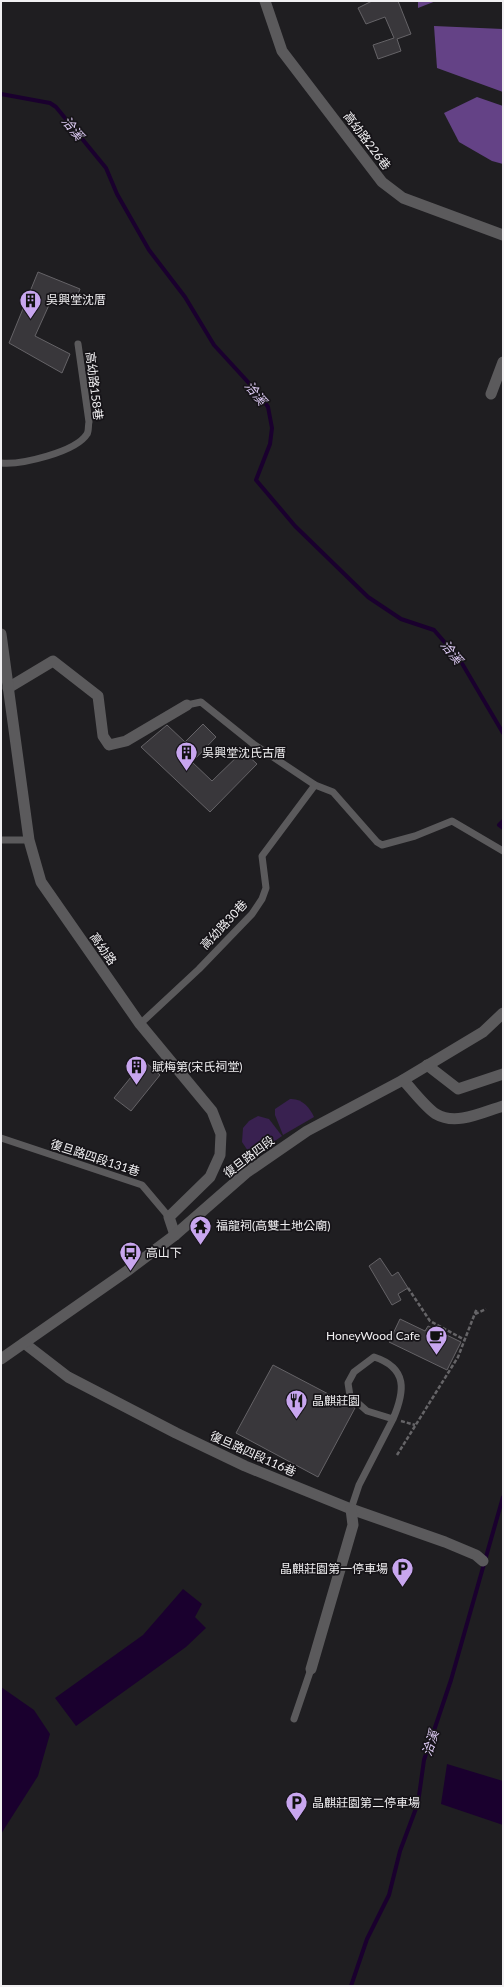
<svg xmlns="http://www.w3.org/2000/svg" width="504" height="1987" font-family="Lato,'Noto Sans TC',sans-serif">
	<rect width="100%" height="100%" fill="#1f1e21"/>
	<g fill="#392150">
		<path d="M290,1099C302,1098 310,1108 314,1117L283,1135L275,1115V1109Z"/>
		<path d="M258,1116L269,1119L282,1136L252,1157L242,1142L243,1128L249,1121Z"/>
	</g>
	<g fill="#644286">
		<path d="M418,1H436L418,8Z"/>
		<path d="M434,26L503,29V92L437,68Z"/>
		<path d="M477,97L503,106V164L492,161L459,142L444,113Z"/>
	</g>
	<g fill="#1a002e">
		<path d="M183,1589L202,1604L195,1617L206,1628L186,1647L76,1726L55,1698L143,1635Z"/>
		<path d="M1,1687L34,1710L50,1734L38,1776L1,1834Z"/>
		<path d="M447,1764L503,1781V1825L441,1804Z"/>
	</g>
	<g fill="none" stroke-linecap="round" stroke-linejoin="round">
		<g stroke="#1a002e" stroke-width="4">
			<path d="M1,94L50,103L56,107L106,168L117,194L149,250L185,297L214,345L259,394L268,407L272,428L270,444L256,480L295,526L368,597L401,619L434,630L460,660L503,733"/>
			<path d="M503,821L499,825L503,828"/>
			<path d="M351,1986L367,1939L389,1895L400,1851L418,1803L424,1760L451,1680L503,1497"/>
		</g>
	</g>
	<g fill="#39373b" stroke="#656367">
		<path d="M372,1H398L411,34L397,39L401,51L378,59L373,45L394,38L385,17L366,24L358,8Z"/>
		<path d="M38,272L80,289L74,304L54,294L35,336L70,354L62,373L9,343Z"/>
		<path d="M203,724L216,737L192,762L212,781L243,751L257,764L210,812L141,747L167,725L185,742Z"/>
		<path d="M144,1061L160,1075L131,1111L114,1098Z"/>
		<path d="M380,1258L392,1276L398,1272L408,1288L398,1294L401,1300L392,1305L369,1266Z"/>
		<path d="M400,1319L425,1331L428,1326L461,1342L447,1370L389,1342Z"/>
		<path d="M273,1365L355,1408L318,1477L236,1433Z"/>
	</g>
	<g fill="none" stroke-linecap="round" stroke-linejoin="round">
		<g stroke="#656467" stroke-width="2.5" stroke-dasharray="4 2" stroke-linecap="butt">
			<path d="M408,1288L430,1321L465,1340"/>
			<path d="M475,1314L486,1309"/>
			<path d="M401,1421L415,1425"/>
			<path d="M397,1455L458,1357L477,1308"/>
		</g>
		<g stroke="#5b5a5c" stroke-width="7">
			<path d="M1,463C21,465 76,452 87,434C89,431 88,425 89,422L78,344"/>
			<path d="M187,705L201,702L252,743L315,785L333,792L377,842L382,845L415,836L452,821L503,851"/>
			<path d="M1,840H29"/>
			<path d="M140,1024L199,969L252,914L262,899L266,888L262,856L315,785"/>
			<path d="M1,1138L142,1185L169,1217"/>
			<path d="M351,1509L359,1485L393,1419C405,1391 408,1368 374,1357L354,1372L348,1383L350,1396L367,1411L393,1419"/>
			<path d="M294,1719L311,1669"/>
		</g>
		<g stroke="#5b5a5c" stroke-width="11">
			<path d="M265,1L282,51L382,182L403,198L503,235"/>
			<path d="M491,394L503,362"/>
			<path d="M8,688L53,661L98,696L103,736L109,745L126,741L187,705"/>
			<path d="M427,1065L458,1089L503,1074"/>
			<path d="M403,1080C412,1089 425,1107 436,1114C456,1126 483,1112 503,1106"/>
			<path d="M24,1343L68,1377L176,1433L245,1466L351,1509L445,1542L476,1555L483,1561"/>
			<path d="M311,1669L353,1525L351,1509"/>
		</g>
		<g stroke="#5b5a5c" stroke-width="11">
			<path d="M1,634L29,840L41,882L140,1024L212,1111L221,1134L220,1155L210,1177L169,1217L175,1235"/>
			<path d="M1,1359L127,1271L175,1235L246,1173L307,1131L403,1080L483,1032L503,1013"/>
		</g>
	</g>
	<defs>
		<symbol id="building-pin" viewBox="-11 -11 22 30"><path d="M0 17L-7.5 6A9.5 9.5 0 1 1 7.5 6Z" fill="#c8a6ef" stroke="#161418"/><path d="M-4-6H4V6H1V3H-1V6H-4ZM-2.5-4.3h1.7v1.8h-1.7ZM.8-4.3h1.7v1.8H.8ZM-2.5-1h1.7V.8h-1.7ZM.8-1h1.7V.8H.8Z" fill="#111"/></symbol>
		<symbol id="temple-pin" viewBox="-11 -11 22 30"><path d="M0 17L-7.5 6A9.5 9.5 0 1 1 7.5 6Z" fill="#c8a6ef" stroke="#161418"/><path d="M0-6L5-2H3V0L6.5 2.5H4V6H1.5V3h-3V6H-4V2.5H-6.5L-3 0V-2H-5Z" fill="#111"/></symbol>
		<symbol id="bus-pin" viewBox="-11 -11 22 30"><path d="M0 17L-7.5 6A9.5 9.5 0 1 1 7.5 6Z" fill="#c8a6ef" stroke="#161418"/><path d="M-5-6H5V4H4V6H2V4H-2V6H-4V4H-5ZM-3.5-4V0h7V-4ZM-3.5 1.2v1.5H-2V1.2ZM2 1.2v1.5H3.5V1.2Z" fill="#111"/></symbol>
		<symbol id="cafe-pin" viewBox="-11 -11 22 30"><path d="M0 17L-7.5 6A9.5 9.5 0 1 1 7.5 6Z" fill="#c8a6ef" stroke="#161418"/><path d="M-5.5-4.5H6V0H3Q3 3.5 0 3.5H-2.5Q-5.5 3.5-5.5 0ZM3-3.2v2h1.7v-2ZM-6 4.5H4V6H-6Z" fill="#111"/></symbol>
		<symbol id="restaurant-pin" viewBox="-11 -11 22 30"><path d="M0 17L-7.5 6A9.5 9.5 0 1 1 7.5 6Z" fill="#c8a6ef" stroke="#161418"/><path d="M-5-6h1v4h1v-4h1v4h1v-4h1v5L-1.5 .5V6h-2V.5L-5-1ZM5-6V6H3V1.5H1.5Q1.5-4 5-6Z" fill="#111"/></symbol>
		<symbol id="parking-pin" viewBox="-11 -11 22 30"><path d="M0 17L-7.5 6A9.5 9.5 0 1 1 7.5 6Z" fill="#c8a6ef" stroke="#161418"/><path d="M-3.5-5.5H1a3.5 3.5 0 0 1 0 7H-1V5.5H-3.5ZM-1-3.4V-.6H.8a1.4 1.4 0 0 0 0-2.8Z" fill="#111"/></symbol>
	</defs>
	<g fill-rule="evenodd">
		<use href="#building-pin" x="18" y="288" width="25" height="34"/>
		<use href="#building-pin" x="174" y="740" width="25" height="34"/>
		<use href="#building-pin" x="124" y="1054" width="25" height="34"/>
		<use href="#temple-pin" x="188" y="1214" width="25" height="34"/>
		<use href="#bus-pin" x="118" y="1240" width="25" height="34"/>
		<use href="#cafe-pin" x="424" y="1324" width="25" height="34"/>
		<use href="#restaurant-pin" x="284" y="1388" width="25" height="34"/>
		<use href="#parking-pin" x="390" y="1556" width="25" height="34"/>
		<use href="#parking-pin" x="284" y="1790" width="25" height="34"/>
	</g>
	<g text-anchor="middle" stroke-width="3.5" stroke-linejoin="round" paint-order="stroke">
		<g font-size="12" fill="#f1f0f2" stroke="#161418">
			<text transform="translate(367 141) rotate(53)" y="4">高幼路226巷</text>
			<text transform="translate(94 386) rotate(83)" y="4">高幼路158巷</text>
			<text transform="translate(224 925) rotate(-47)" y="4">高幼路30巷</text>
			<text transform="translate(103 949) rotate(55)" y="4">高幼路</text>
			<text transform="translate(249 1157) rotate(-37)" y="4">復旦路四段</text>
			<text transform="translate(95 1158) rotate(18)" y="4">復旦路四段131巷</text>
			<text transform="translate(253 1454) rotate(24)" y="4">復旦路四段116巷</text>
		</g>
		<g font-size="12" fill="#f1f0f2" stroke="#161418" text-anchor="start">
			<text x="46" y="304">吳興堂沈厝</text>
			<text x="202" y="757">吳興堂沈氏古厝</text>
			<text x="152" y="1071">賦梅第(宋氏祠堂)</text>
			<text x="216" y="1230">福龍祠(高雙土地公廟)</text>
			<text x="146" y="1257">高山下</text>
			<text x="420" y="1340" text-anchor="end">HoneyWood Cafe</text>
			<text x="312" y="1405">晶麒莊園</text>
			<text x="388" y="1573" text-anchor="end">晶麒莊園第一停車場</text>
			<text x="312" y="1807">晶麒莊園第二停車場</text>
		</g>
		<g font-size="13" font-style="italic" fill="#ddcbf3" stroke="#161418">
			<text transform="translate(73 128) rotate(51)" y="5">洽溪</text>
			<text transform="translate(256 393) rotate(52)" y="5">洽溪</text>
			<text transform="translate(452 652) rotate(52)" y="5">洽溪</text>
			<text transform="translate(430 1743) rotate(-72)" y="5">洽溪</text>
		</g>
	</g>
	<rect width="504" height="1987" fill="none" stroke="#f1f0f2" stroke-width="4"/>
</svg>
